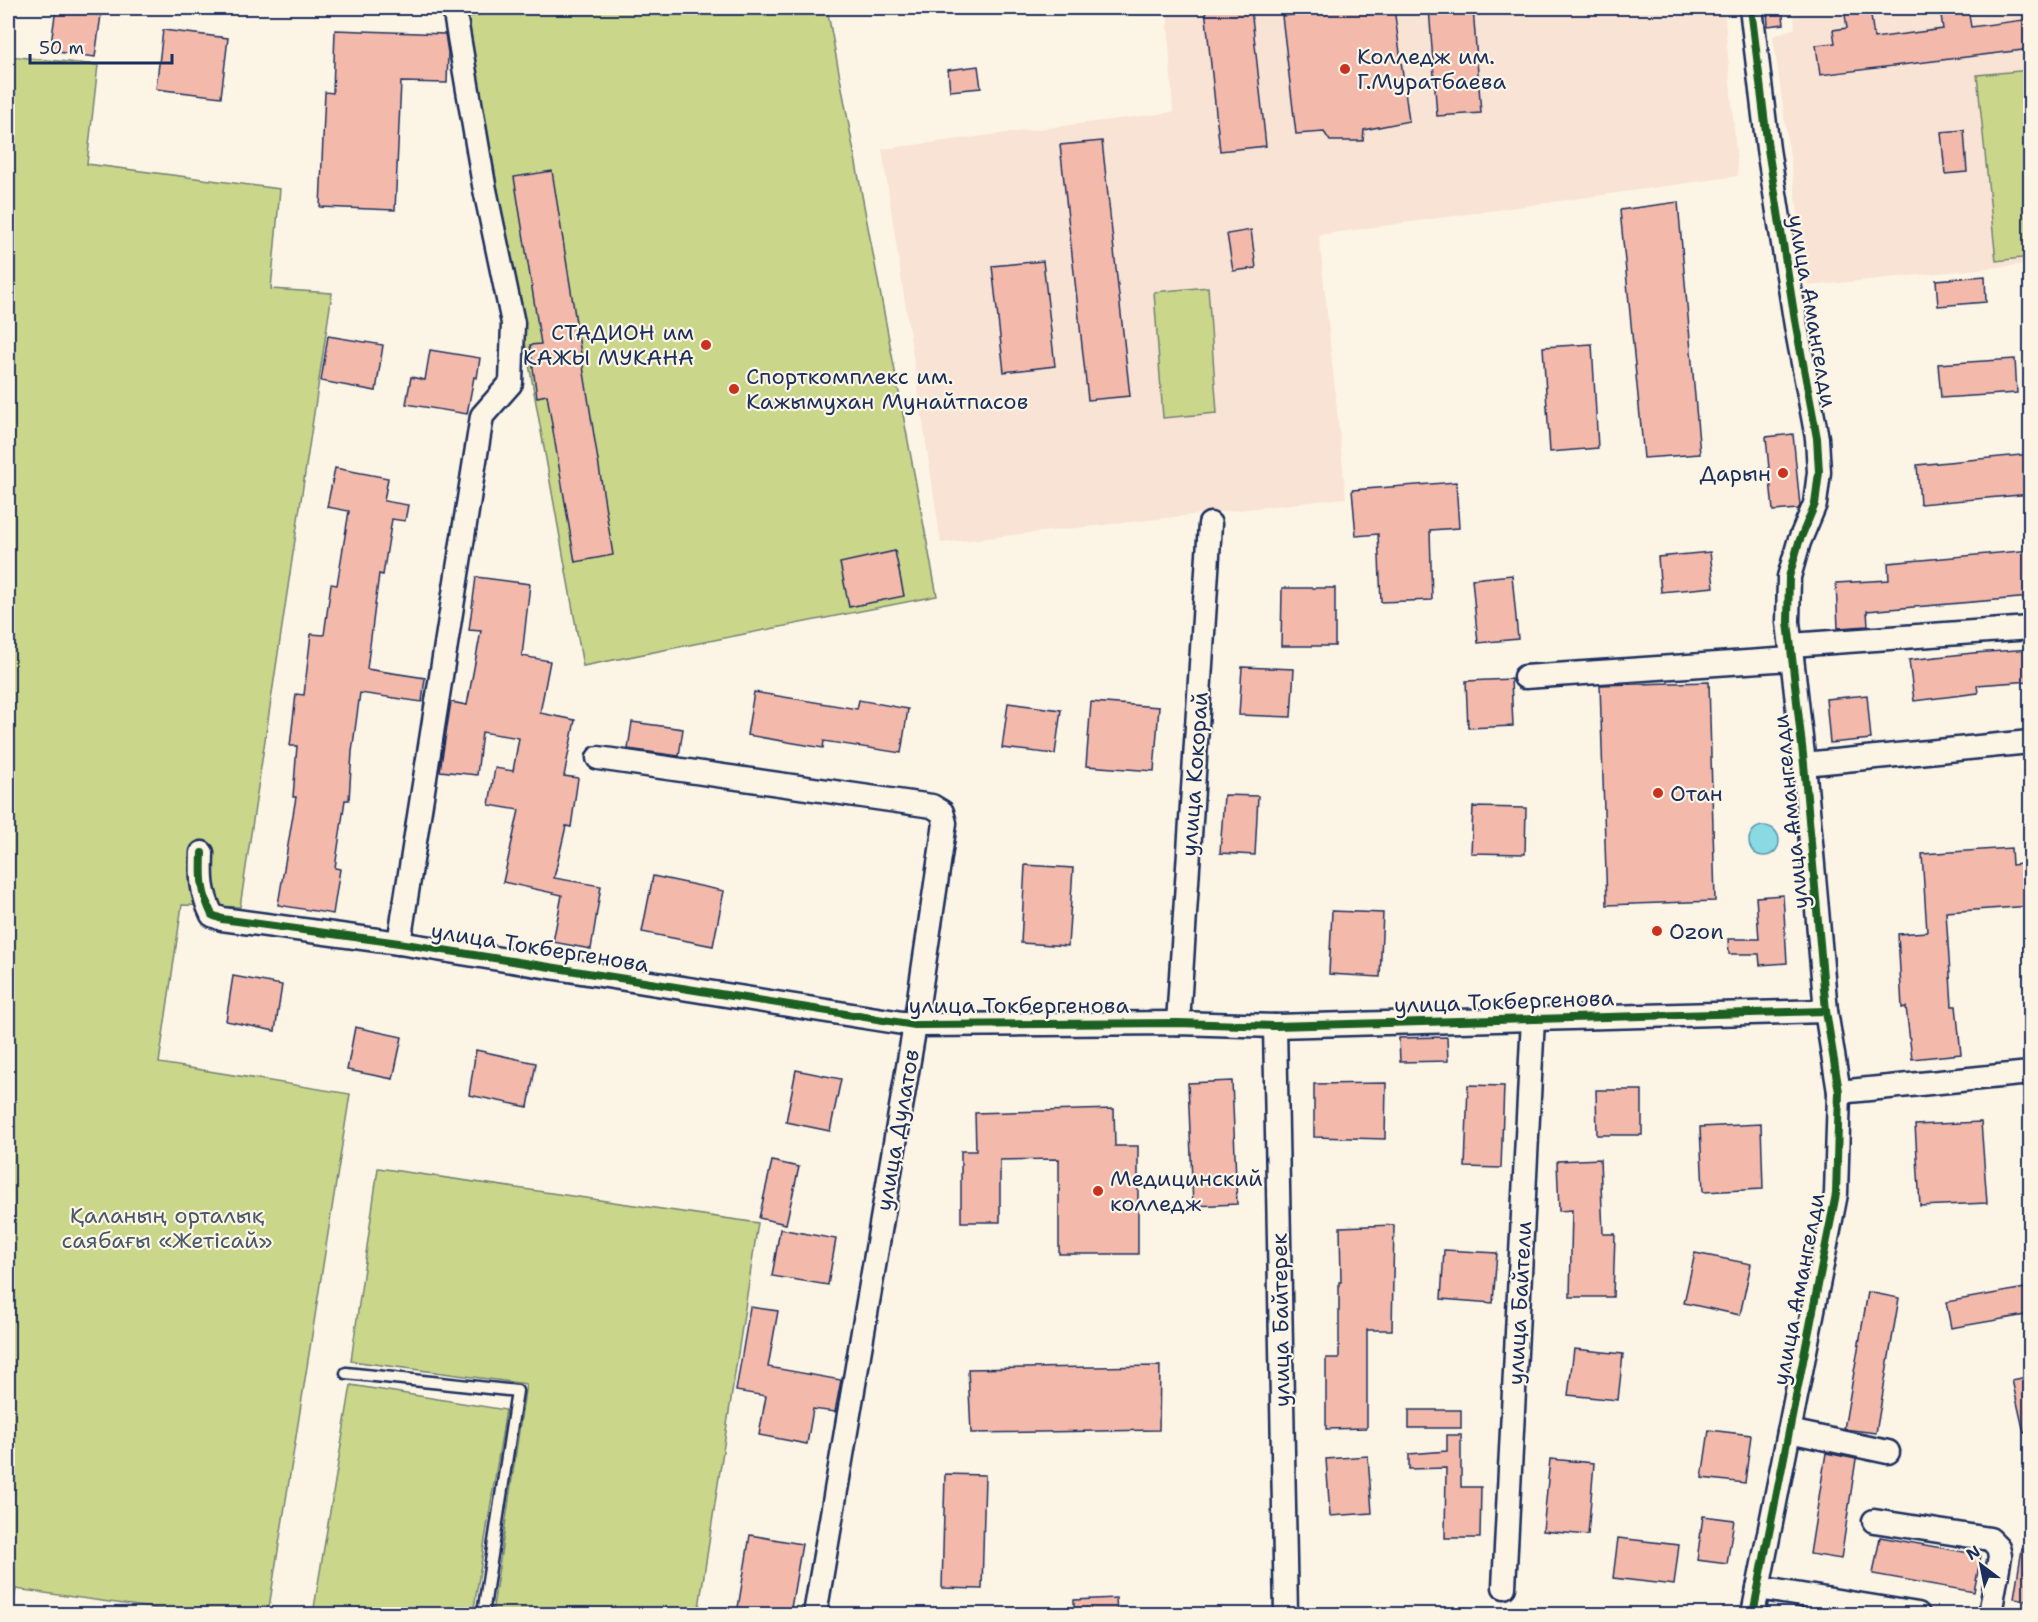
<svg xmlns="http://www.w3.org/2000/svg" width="2038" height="1622" font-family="'Shantell Sans',sans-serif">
	<rect width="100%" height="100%" fill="#fcf5e5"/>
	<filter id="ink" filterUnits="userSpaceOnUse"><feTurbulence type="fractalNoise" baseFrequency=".0167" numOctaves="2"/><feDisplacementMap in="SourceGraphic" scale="12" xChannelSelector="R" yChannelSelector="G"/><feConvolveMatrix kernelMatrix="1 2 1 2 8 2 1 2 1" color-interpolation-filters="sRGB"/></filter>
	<g filter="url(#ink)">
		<g fill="#f9e3d4">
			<path d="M1167,8H1724L1738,176L1319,235L1346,498L941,543L882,149L1173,112Z"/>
			<path d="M1793,8H2030V264L1808,286L1773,36L1795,28Z"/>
		</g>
		<g fill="#cad68a" stroke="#728274" stroke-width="1.5">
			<path d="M516,8H827L937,596L583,666L467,17Z"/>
			<path d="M8,56L98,65L87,164L280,189L271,289L332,293L240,907L182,905L159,1063L350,1094L268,1614H196L16,1589L11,1614H8Z"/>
			<path d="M2030,70V257L1996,261L1977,75Z"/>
			<path d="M1208,287L1217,413L1163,418L1154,292Z"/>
			<path d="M378,1168L758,1223L698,1614H492L526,1384L351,1361Z"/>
			<path d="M351,1385L506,1410L473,1614H313Z"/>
		</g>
		<circle fill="#89dae3" stroke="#5d96ae" stroke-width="1.5" cx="1764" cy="841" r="15"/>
		<g fill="#f3b9ab" stroke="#1b2f5e" stroke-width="1.5">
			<path d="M56,8H102L95,57L50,51Z"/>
			<path d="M1205,8H1251L1266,146L1220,151Z"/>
			<path d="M1349,8H1394L1409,121L1364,130L1363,141H1330L1324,132L1296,134L1282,16Z"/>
			<path d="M1429,8H1473L1481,113L1437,116Z"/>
			<path d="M1767,8H1782L1784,24L1768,26Z"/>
			<path d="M1844,8H1870L1874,38L1943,29L1940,8H1968L1971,27L2031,19V49L1820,75L1816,45L1835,43L1833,30L1847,28Z"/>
			<path d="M163,30L228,38L221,97L156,89Z"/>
			<path d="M335,30L445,34L448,53L447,83L401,82L395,210L320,207L325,92L333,93Z"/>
			<path d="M978,66L981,88L950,91L948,70Z"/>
			<path d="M1964,130L1967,172L1945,174L1941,132Z"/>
			<path d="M1102,141L1130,396L1088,400L1060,145Z"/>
			<path d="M552,171L613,555L575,562L547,395L537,397L530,345L541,344L514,177Z"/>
			<path d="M1678,202L1700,454L1644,458L1620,210Z"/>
			<path d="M1251,230L1256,268L1233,271L1227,234Z"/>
			<path d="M1043,261L1055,366L1004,372L992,266Z"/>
			<path d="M1985,276L1986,302L1938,306L1936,280Z"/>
			<path d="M328,336L383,345L376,391L321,381Z"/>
			<path d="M1592,344L1598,448L1550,452L1543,347Z"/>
			<path d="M430,350L480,358L477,378L474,377L467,414L406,404L411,377L425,380Z"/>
			<path d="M2015,359L2017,393L1941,398L1938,364Z"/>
			<path d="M1793,434L1800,506L1798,509L1773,511L1766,437Z"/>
			<path d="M2031,454V494L1920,504L1917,465Z"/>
			<path d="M335,468L388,478L384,501L408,505L405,521L392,519L383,575L379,574L367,669L425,678L422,702L360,693L352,752L349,800H345L335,868L340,869L333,914L278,905L296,797H293L297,746H290L296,694L304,695L311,634L324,635L331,584L337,585L349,511L327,507Z"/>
			<path d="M1456,482L1459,528L1430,530L1432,600L1381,602L1378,534L1356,536L1352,490Z"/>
			<path d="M2031,550V597L1867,611L1868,626L1838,628L1836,583L1889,580L1888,563Z"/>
			<path d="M895,551L904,596L849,607L840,563Z"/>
			<path d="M1710,552L1714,587L1661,592L1658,557Z"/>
			<path d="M1512,575L1518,639L1478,643L1472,579Z"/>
			<path d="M476,577L530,584L522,656L550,661L540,713L575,720L564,776L578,778L571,827L566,826L554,878L601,886L591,949L553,942L562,895L503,882L519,810L489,805L495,768L513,771L519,738L482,732L477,775L440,771L451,702L467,705L481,631L469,630Z"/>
			<path d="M1282,588H1335V646H1281Z"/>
			<path d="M2031,649V681L1977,685L1978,693L1914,701L1909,660L1973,653Z"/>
			<path d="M1242,667L1294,669L1291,717L1239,715Z"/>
			<path d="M1511,679L1513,726L1468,728L1466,681Z"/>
			<path d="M1709,682L1715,901L1607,905L1600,685Z"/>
			<path d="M754,692L857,709L859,700L908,709L901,753L824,741L823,748L747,735Z"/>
			<path d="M1867,695L1871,739L1830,743L1826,699Z"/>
			<path d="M1091,702L1159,707L1154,771L1086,766Z"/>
			<path d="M1008,703L1061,710L1055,754L1002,748Z"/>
			<path d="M632,722L683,729L679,756L628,749Z"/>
			<path d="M1224,795L1258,796L1255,855L1220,853Z"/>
			<path d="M1473,807L1526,808L1525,854L1471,853Z"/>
			<path d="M2011,848L2012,865L2031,863V906L1946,912L1952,1006H1956L1961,1054L1912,1059L1906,1007L1902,1008L1898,934L1927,932L1922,854Z"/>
			<path d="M1025,865L1073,868L1068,946L1021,943Z"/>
			<path d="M653,876L724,891L713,946L642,932Z"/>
			<path d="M1783,895L1787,963L1760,965L1759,954H1729L1728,939H1759L1756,897Z"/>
			<path d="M1332,911L1383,913L1380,977L1329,974Z"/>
			<path d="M233,976L282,985L275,1031L226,1021Z"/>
			<path d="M355,1027L402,1037L393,1079L347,1070Z"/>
			<path d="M1447,1037L1448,1061L1400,1062L1399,1038Z"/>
			<path d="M476,1050L536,1063L528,1107L469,1095Z"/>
			<path d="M796,1070L841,1079L830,1131L786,1122Z"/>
			<path d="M1232,1081L1237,1204L1193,1206L1188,1083Z"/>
			<path d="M1386,1083L1385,1139L1314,1137V1084Z"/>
			<path d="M1468,1085L1504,1086L1501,1168L1465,1167Z"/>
			<path d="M1596,1090H1642V1135H1597Z"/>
			<path d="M1114,1109L1115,1146H1138V1254H1059V1159L1000,1160V1222H961V1151H976L975,1113Z"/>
			<path d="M1981,1122L1987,1203L1920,1206L1915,1125Z"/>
			<path d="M1761,1124L1763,1189L1703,1192L1700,1127Z"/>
			<path d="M1600,1159L1603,1234H1615L1613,1297H1570L1572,1210L1559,1211L1557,1161Z"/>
			<path d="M772,1161L799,1167L786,1224L759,1218Z"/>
			<path d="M1394,1225L1392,1330H1367V1428L1326,1429V1358H1339V1282H1341L1340,1227Z"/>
			<path d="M780,1229L836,1239L828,1285L772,1276Z"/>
			<path d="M1444,1250L1497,1253L1493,1303L1441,1299Z"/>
			<path d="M1695,1253L1751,1264L1740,1315L1684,1303Z"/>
			<path d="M2031,1287V1314L1951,1328L1946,1302Z"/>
			<path d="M1868,1292L1899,1298L1876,1433L1844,1429Z"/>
			<path d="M750,1307L778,1311L768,1367L841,1380L835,1412L813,1409L807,1444L759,1435L766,1396L736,1391Z"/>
			<path d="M1574,1349L1623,1354L1618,1400L1568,1395Z"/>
			<path d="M1160,1366L1159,1430L971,1433L968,1369Z"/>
			<path d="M2031,1376V1432L2024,1433L2012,1380Z"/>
			<rect x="1409" y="1410" width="52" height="18"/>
			<path d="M1709,1430L1751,1435L1745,1483L1702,1478Z"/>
			<path d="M1447,1435H1461V1487H1481L1480,1538H1445L1446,1468L1409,1469V1454L1447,1451Z"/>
			<path d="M1826,1453L1856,1459L1841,1559L1810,1554Z"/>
			<path d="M1368,1456L1372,1513L1330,1516L1326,1459Z"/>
			<path d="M1550,1459L1594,1463L1588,1535L1543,1531Z"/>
			<path d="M945,1474L985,1475L982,1589L942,1588Z"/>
			<path d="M1703,1516L1734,1520L1727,1564L1697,1560Z"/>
			<path d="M750,1535L802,1544L790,1614H774L738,1608Z"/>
			<path d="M1880,1537L1981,1555L1974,1592L1873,1574Z"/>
			<path d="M1618,1538L1679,1545L1674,1585L1613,1578Z"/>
			<path d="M2022,1549L2031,1550V1601L2014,1598Z"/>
			<path d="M1116,1598L1117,1614H1074V1600Z"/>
		</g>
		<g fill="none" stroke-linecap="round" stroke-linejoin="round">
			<defs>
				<path id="lane" d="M346,1373L517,1391L483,1614"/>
				<g id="street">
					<path d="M1751,8L1768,149L1796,326L1817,438L1819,472L1815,504L1799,542L1789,577L1788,622L1804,764L1826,1011L1839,1092L1836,1194L1753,1614"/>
					<path d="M1791,645L2030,628"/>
					<path d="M1525,677L1792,659"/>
					<path d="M598,758L932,806L942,812L945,823L915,1025L815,1614"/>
					<path d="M1804,764L2030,742"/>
					<path d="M202,853C201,878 201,892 212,915L222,919L399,943L915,1025L1178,1023L1275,1026L1826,1011"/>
					<path d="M399,943L482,416L511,383L513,323L484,185L454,8"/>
					<path d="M1178,1023L1210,524"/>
					<path d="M1275,1026L1286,1614"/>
					<path d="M1839,1092L2030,1073"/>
					<path d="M1789,1431L1888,1452"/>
					<path d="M1874,1521L1990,1539L1998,1547L2000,1556L1990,1614"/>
					<path d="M1504,1587L1533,1019"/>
					<path d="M1758,1588L1918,1614"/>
				</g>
			</defs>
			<use href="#lane" stroke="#1b2f5e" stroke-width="15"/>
			<use href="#street" stroke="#1b2f5e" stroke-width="27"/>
			<use href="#lane" stroke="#fcf5e5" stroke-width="10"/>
			<use href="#street" stroke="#fcf5e5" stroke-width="22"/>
			<defs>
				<g id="cycleway">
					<path d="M1751,8L1768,149L1796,326L1817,438L1819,472L1815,504L1799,542L1789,577L1788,622L1804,764L1826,1011L1839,1092L1836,1194L1753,1614"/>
					<path d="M202,853C201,878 201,892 212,915L222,919L399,943L915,1025L1178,1023L1275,1026L1826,1011"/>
				</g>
			</defs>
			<use href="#cycleway" stroke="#fcf5e5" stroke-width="11"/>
			<use href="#cycleway" stroke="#1b5e20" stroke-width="8"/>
		</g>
	</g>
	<g fill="#c8321e" stroke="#fcf5e5" stroke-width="2">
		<circle cx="1345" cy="69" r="6"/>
		<circle cx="706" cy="345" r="6"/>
		<circle cx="734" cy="389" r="6"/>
		<circle cx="1783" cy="473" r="6"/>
		<circle cx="1658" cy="793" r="6"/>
		<circle cx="1657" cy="931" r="6"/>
		<circle cx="1098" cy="1191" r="6"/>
	</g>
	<g text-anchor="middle" stroke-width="4.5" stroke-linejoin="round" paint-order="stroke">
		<g font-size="22" fill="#1b2f5e" stroke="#fcf5e5" text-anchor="start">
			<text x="1357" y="64">Колледж им.<tspan x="1357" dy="25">Г.Муратбаева</tspan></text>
			<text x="694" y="340" text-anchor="end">СТАДИОН им<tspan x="694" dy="25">КАЖЫ МУКАНА</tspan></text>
			<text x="746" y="384">Спорткомплекс им.<tspan x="746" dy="25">Кажымухан Мунайтпасов</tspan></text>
			<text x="1771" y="481" text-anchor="end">Дарын</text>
			<text x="1670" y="801">Отан</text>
			<text x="1669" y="939">Ozon</text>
			<text x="1110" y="1186">Медицинский<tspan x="1110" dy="25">колледж</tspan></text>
		</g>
		<g font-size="22" fill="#1b2f5e" stroke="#fcf5e5">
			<text transform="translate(1813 311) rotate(80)" y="8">улица Амангелди</text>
			<text transform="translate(1194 774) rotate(-86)" y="8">улица Кокорай</text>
			<text transform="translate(1790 812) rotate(-96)" y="8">улица Амангелди</text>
			<text transform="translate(540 947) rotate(9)" y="8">улица Токбергенова</text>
			<text transform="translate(1504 1001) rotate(-2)" y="8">улица Токбергенова</text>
			<text x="1019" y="1013">улица Токбергенова</text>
			<text transform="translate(897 1130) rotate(-80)" y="8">улица Дулатов</text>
			<text transform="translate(1798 1289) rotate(-79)" y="8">улица Амангелди</text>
			<text transform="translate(1519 1303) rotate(-87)" y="8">улица Байтели</text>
			<text transform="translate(1280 1320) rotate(-91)" y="8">улица Байтерек</text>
		</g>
		<g font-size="22" fill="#475969" stroke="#fcf5e5">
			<text x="167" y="1223">Қаланың орталық<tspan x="167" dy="25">саябағы «Жетісай»</tspan></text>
		</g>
	</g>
	<rect width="2038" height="1622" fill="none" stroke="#fcf5e5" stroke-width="30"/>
	<rect x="15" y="15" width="2008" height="1592" fill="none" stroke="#1b2f5e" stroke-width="2" filter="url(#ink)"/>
	<g transform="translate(1981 1565) rotate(328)" stroke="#fcf5e5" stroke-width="4.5" paint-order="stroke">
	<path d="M0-4.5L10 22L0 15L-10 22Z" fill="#1b2f5e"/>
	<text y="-9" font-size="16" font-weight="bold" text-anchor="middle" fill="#1b2f5e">N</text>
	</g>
	<path d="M30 54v9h142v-9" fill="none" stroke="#1b2f5e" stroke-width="3"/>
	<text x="39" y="54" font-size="18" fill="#1b2f5e" stroke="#fcf5e5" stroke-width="4.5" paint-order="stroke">50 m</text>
</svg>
